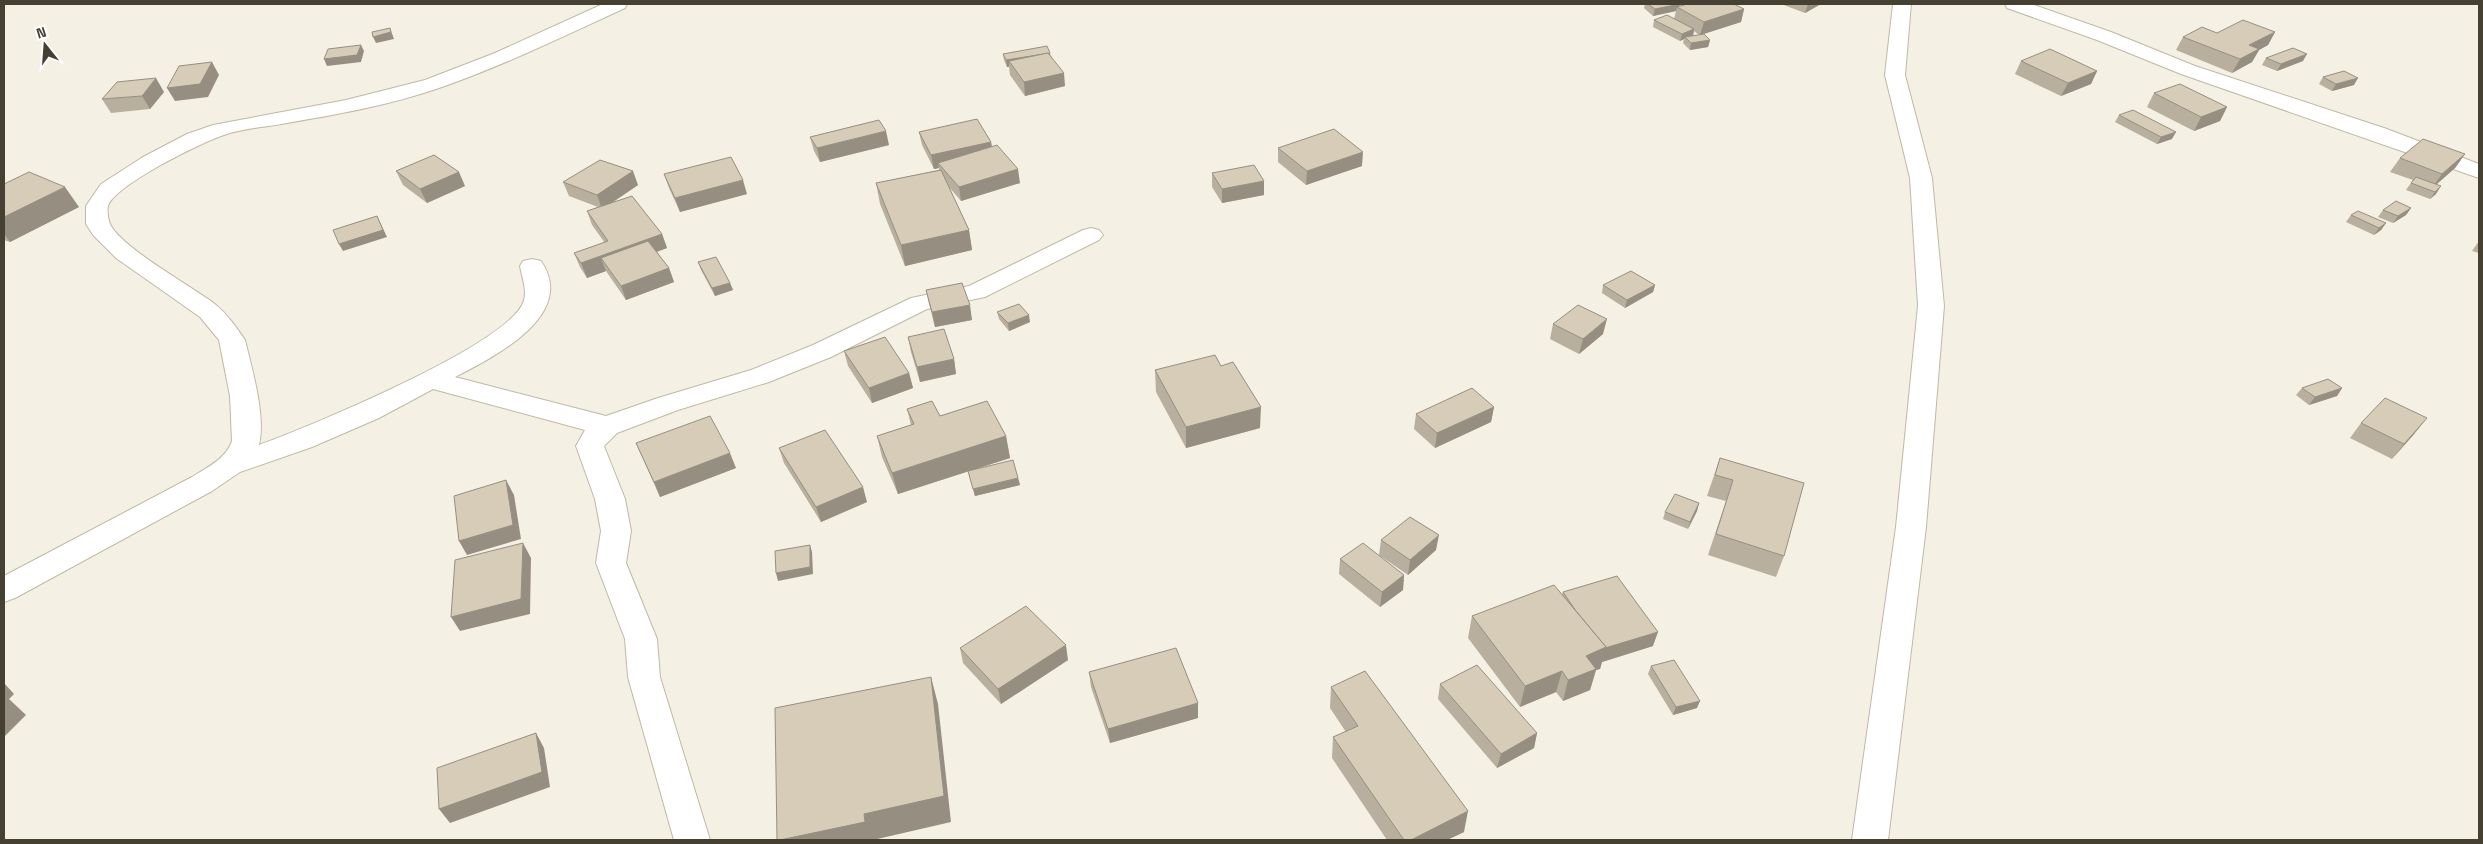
<svg xmlns="http://www.w3.org/2000/svg" width="2483" height="844" font-family="'Space Grotesk',sans-serif">
	<rect width="100%" height="100%" fill="#f4f0e4"/>
	<g fill="none" stroke-linecap="round" stroke-linejoin="round">
		<defs>
			<g id="minor">
				<path d="M603,4H627L625,8C564,36 503,66 439,88C390,105 338,114 287,123C267,127 244,128 224,135C202,142 115,185 108,206C107,210 108,217 109,221C114,244 195,288 216,305C228,315 236,327 245,340C252,369 266,416 259,445C307,428 505,346 523,303C528,292 522,278 520,266L523,261L532,259L541,261C578,315 494,357 455,377L606,416L658,398L751,370L813,345L911,298L969,286L1083,230L1091,228L1099,230L1103,235L1099,240L985,297L927,309L831,357L769,382L678,410L617,433L604,446L625,499L631,531L626,563L657,639L660,677L710,840H674L628,677L625,639L596,563L601,531L595,499L576,446L585,430L433,389L379,418L312,447L240,472L212,491L15,598L4,602V576L192,477C206,468 226,459 232,441L230,396L219,340L200,317L116,258L93,235L86,224V206L101,184L143,157L187,134L213,125L346,100L425,80L495,53Z"/>
				<path d="M1893,4H1911L1905,75L1932,178L1944,306L1926,527L1888,840H1852L1896,527L1918,306L1910,178L1885,75Z"/>
				<path d="M2005,4H2031L2111,32L2195,66L2384,128L2479,164V178L2181,74L2097,40L2007,8Z"/>
			</g>
		</defs>
		<use href="#minor" stroke="#c0b8a5" stroke-width="2"/>
		<use href="#minor" fill="#fff" fill-rule="evenodd"/>
	</g>
	<g fill="#b8af9e" fill-rule="evenodd">
		<path d="M1645,4H1680L1679,6L1744,9L1741,22L1704,34L1710,40L1708,47L1690,50L1683,43L1684,39L1680,41L1653,27L1654,20L1674,19L1676,11L1653,16L1644,8ZM1694,31L1699,35L1693,36Z"/>
		<path d="M1781,4H1821L1805,13Z"/>
		<path d="M2275,32L2268,45L2259,50L2252,62L2232,73L2176,50L2183,37L2217,33Z"/>
		<path d="M1003,54L1051,56L1065,86L1025,96L1010,75L1009,67H1007L1004,60Z"/>
		<path d="M2266,58L2303,61L2277,71L2262,65Z"/>
		<path d="M2021,61L2097,71L2091,84L2061,96L2015,74Z"/>
		<path d="M2323,77L2354,85L2332,91L2319,84Z"/>
		<path d="M164,92L150,109L111,113L102,99Z"/>
		<path d="M2154,93L2227,107L2220,121L2194,131L2147,107Z"/>
		<path d="M2119,115L2172,139L2157,144L2115,122Z"/>
		<path d="M919,132L991,142L992,147L1020,183L961,201L949,187L969,230L972,250L905,266L880,204L876,183L939,170V168L934,169L922,145Z"/>
		<path d="M810,137L889,145L820,162L814,151Z"/>
		<path d="M1278,148L1362,166L1306,185L1278,162Z"/>
		<path d="M2465,154L2455,168L2436,185V194L2430,199L2406,190L2413,180L2390,172L2400,158Z"/>
		<path d="M396,171L465,186L427,203L403,185Z"/>
		<path d="M1212,173L1264,195L1222,203L1212,187Z"/>
		<path d="M664,174L747,194L680,212L669,188Z"/>
		<path d="M563,182L638,185L612,203L662,234L667,248L657,252L669,268L674,282L626,300L606,271L587,278L580,267L574,253L605,243L592,225L587,211L598,207L569,196Z"/>
		<path d="M4,184L79,207L10,242L4,240Z"/>
		<path d="M2411,208L2406,215L2393,223L2378,217L2383,210Z"/>
		<path d="M2351,215L2386,223L2381,230L2374,235L2346,222Z"/>
		<path d="M2479,241V253L2472,251Z"/>
		<path d="M698,262L730,283L733,290L715,296L701,270Z"/>
		<path d="M1603,285H1655L1653,292L1625,308L1602,293Z"/>
		<path d="M926,290L972,320L935,327L929,304Z"/>
		<path d="M997,312L1030,322L1009,331L999,319Z"/>
		<path d="M1553,324L1603,334L1579,354L1550,339Z"/>
		<path d="M908,337L954,359L956,374L920,382L911,352Z"/>
		<path d="M844,351L909,373L913,388L872,403L848,366Z"/>
		<path d="M1221,366L1260,428L1186,448L1156,392L1155,370Z"/>
		<path d="M2302,388H2342L2337,396L2309,405L2296,395Z"/>
		<path d="M1494,407L1491,422L1435,448L1414,429L1416,414Z"/>
		<path d="M907,409L940,416L1006,436L1010,458L975,469L1018,478L1020,485L975,496L968,471L898,494L882,457L877,436L911,425Z"/>
		<path d="M2361,423L2415,433L2392,459L2350,438Z"/>
		<path d="M636,443L736,468L660,497Z"/>
		<path d="M779,448L867,502L821,522L784,463Z"/>
		<path d="M1720,458L1784,556L1776,577L1708,555L1726,501L1707,496Z"/>
		<path d="M1699,503L1697,511L1688,529L1663,519L1665,512Z"/>
		<path d="M1381,540L1436,550L1408,575L1379,555Z"/>
		<path d="M1340,559L1404,575L1403,590L1380,607L1339,574Z"/>
		<path d="M1563,592L1653,646L1602,662L1600,669L1596,670L1590,690L1563,701L1556,692L1520,707L1468,638L1472,616L1562,594Z"/>
		<path d="M960,648L1068,660L1001,704L963,663Z"/>
		<path d="M1651,666L1697,708L1673,715L1648,674Z"/>
		<path d="M1089,672L1198,718L1110,743L1091,687Z"/>
		<path d="M1440,684L1537,733L1534,748L1497,768L1438,699Z"/>
		<path d="M1331,687L1464,832L1447,840H1387L1332,758L1333,737L1346,732L1330,708Z"/>
	</g>
	<g fill="#968f81">
		<path d="M1680,4L1679,8L1677,7L1676,11L1653,16L1655,9Z"/>
		<path d="M1808,4H1821L1805,13Z"/>
		<path d="M1744,9L1741,22L1700,35L1704,22Z"/>
		<path d="M390,28L394,39L376,43L373,37Z"/>
		<path d="M1694,29L1693,36L1685,37L1684,39L1680,41L1682,34Z"/>
		<path d="M2275,32L2268,45L2259,50L2252,62L2232,73L2240,59L2249,45Z"/>
		<path d="M1710,40L1708,47L1690,50L1691,43Z"/>
		<path d="M361,45L364,51L361,62L327,66L324,59Z"/>
		<path d="M1050,53L1051,60L1009,61V67H1007L1006,60Z"/>
		<path d="M2307,54L2303,61L2277,71L2281,64Z"/>
		<path d="M212,62L219,75L208,97L175,101L167,88Z"/>
		<path d="M2097,71L2091,84L2061,96L2068,83Z"/>
		<path d="M1064,73L1065,86L1025,96L1024,82Z"/>
		<path d="M156,78L164,92L150,109L142,96Z"/>
		<path d="M2358,78L2354,85L2332,91L2336,84Z"/>
		<path d="M2227,107L2220,121L2194,131L2201,117Z"/>
		<path d="M886,131L889,145L820,162L817,148Z"/>
		<path d="M2176,132L2172,139L2157,144L2161,137Z"/>
		<path d="M991,142L993,155L938,163L939,168L934,169L931,155Z"/>
		<path d="M1363,152L1362,166L1306,185L1307,171Z"/>
		<path d="M2465,154L2455,168L2432,188L2442,174Z"/>
		<path d="M1018,169L1020,183L961,201L959,187Z"/>
		<path d="M633,171L638,185L602,209L597,195Z"/>
		<path d="M459,172L465,186L427,203L420,189Z"/>
		<path d="M743,180L747,194L680,212L675,198Z"/>
		<path d="M1264,181V195L1222,203V189Z"/>
		<path d="M2441,186L2436,194L2430,199L2435,192Z"/>
		<path d="M65,187L79,207L10,242L4,234V217Z"/>
		<path d="M2411,208L2406,215L2393,223L2398,216Z"/>
		<path d="M377,216L387,237L343,251L339,244Z"/>
		<path d="M2386,223L2381,230L2374,235L2379,228Z"/>
		<path d="M969,230L972,250L905,266L901,245Z"/>
		<path d="M662,234L667,248L609,269L601,258L606,271L587,278L581,263Z"/>
		<path d="M669,268L674,282L626,300L621,286Z"/>
		<path d="M730,283L733,290L715,296L712,288Z"/>
		<path d="M1655,285L1653,292L1625,308L1627,300Z"/>
		<path d="M970,305L972,320L935,327L932,312Z"/>
		<path d="M1029,315L1030,322L1009,331L1008,323Z"/>
		<path d="M1607,319L1603,334L1579,354L1583,339Z"/>
		<path d="M954,359L956,374L920,382L917,367Z"/>
		<path d="M909,373L913,388L872,403L869,388Z"/>
		<path d="M2342,388L2337,396L2309,405L2315,397Z"/>
		<path d="M1261,407L1260,428L1186,448V427Z"/>
		<path d="M1494,407L1491,422L1435,448L1437,433Z"/>
		<path d="M2427,418L2415,433L2392,459L2404,444Z"/>
		<path d="M1006,436L1010,458L898,494L892,473Z"/>
		<path d="M730,453L736,468L660,497L654,482Z"/>
		<path d="M1018,478L1020,485L975,496L973,489Z"/>
		<path d="M506,480L514,495L521,539L467,555L459,541Z"/>
		<path d="M863,487L867,502L821,522L816,507Z"/>
		<path d="M1699,503L1697,511L1688,529L1690,522Z"/>
		<path d="M1439,535L1436,550L1408,575L1410,560Z"/>
		<path d="M523,543L531,558L530,614L460,631L451,617Z"/>
		<path d="M810,545L812,552L813,574L778,581L776,573Z"/>
		<path d="M1404,575L1403,590L1380,607L1382,592Z"/>
		<path d="M1658,632L1653,646L1602,662L1600,669L1596,670L1590,690L1563,701L1568,680L1586,656L1601,649Z"/>
		<path d="M1066,645L1068,660L1001,704L998,689Z"/>
		<path d="M1562,671L1556,692L1520,707L1525,686Z"/>
		<path d="M931,677L938,704L951,822L873,840H780L864,814Z"/>
		<path d="M4,683L14,694L9,699L26,715L4,737Z"/>
		<path d="M1700,701L1697,708L1673,715L1676,707Z"/>
		<path d="M1198,703V718L1110,743L1108,729Z"/>
		<path d="M536,733L544,748L550,787L450,823L439,809Z"/>
		<path d="M1537,733L1534,748L1497,768L1501,754Z"/>
		<path d="M1468,811L1464,832L1447,840H1411Z"/>
	</g>
	<g fill="#d6ccb8" stroke="#968f81">
		<path d="M1648,4H1680L1655,9Z"/>
		<path d="M1687,4H1734L1744,9L1704,22L1677,7Z"/>
		<path d="M1667,15L1694,29L1682,34L1654,20Z"/>
		<path d="M2243,20L2275,32L2249,45L2259,49L2240,59L2183,37L2202,27L2217,33Z"/>
		<path d="M390,28L391,32L373,37L372,32Z"/>
		<path d="M1704,34L1710,40L1691,43L1685,37Z"/>
		<path d="M361,45L357,55L324,59L328,49Z"/>
		<path d="M1047,46L1050,53L1006,60L1003,54Z"/>
		<path d="M2293,48L2307,54L2281,64L2266,58Z"/>
		<path d="M2050,49L2097,71L2068,83L2021,61Z"/>
		<path d="M1048,53L1064,73L1024,82L1009,61Z"/>
		<path d="M212,62L200,84L167,88L179,66Z"/>
		<path d="M2344,71L2358,78L2336,84L2323,77Z"/>
		<path d="M156,78L142,96L102,99L117,82Z"/>
		<path d="M2180,84L2227,107L2201,117L2154,93Z"/>
		<path d="M2133,110L2176,132L2161,137L2119,115Z"/>
		<path d="M977,119L991,142L931,155L919,132Z"/>
		<path d="M879,120L886,131L817,148L810,137Z"/>
		<path d="M1334,129L1363,152L1307,171L1278,148Z"/>
		<path d="M2423,139L2465,154L2442,174L2400,158Z"/>
		<path d="M997,145L1018,169L959,187L938,163Z"/>
		<path d="M434,155L459,172L420,189L396,171Z"/>
		<path d="M731,157L743,180L675,198L664,174Z"/>
		<path d="M600,160L633,171L597,195L563,182Z"/>
		<path d="M1254,165L1264,181L1222,189L1212,173Z"/>
		<path d="M941,170L969,230L901,245L876,183Z"/>
		<path d="M29,172L65,187L4,217V184Z"/>
		<path d="M2416,177L2441,186L2435,192L2411,183Z"/>
		<path d="M632,196L662,234L581,263L574,253L608,241L587,211Z"/>
		<path d="M2396,201L2411,208L2398,216L2383,210Z"/>
		<path d="M2358,211L2386,223L2379,228L2351,215Z"/>
		<path d="M377,216L383,230L339,244L333,230Z"/>
		<path d="M648,241L669,268L621,286L601,258Z"/>
		<path d="M716,257L730,283L712,288L698,262Z"/>
		<path d="M1631,271L1655,285L1627,300L1603,285Z"/>
		<path d="M962,283L970,305L932,312L926,290Z"/>
		<path d="M1019,304L1029,315L1008,323L997,312Z"/>
		<path d="M1578,305L1607,319L1583,339L1553,324Z"/>
		<path d="M944,329L954,359L917,367L908,337Z"/>
		<path d="M885,337L909,373L869,388L844,351Z"/>
		<path d="M1215,355L1221,366L1233,362L1261,407L1186,427L1155,370Z"/>
		<path d="M2328,379L2342,388L2315,397L2302,388Z"/>
		<path d="M1472,388L1494,407L1437,433L1416,414Z"/>
		<path d="M2385,398L2427,418L2404,444L2361,423Z"/>
		<path d="M932,401L940,416L987,401L1006,436L892,473L877,436L914,424L907,409Z"/>
		<path d="M710,416L730,453L654,482L636,443Z"/>
		<path d="M825,430L863,487L816,507L779,448Z"/>
		<path d="M1720,458L1804,483L1784,556L1716,534L1733,480L1715,475Z"/>
		<path d="M1013,460L1018,478L973,489L968,471Z"/>
		<path d="M506,480L513,525L459,541L454,496Z"/>
		<path d="M1675,494L1699,503L1690,522L1665,512Z"/>
		<path d="M1410,517L1439,535L1410,560L1381,540Z"/>
		<path d="M523,543L521,599L451,617L455,560Z"/>
		<path d="M1363,543L1404,575L1382,592L1340,559Z"/>
		<path d="M810,545V567L776,573L775,551Z"/>
		<path d="M1617,576L1658,632L1605,648L1606,647L1576,611L1563,592Z"/>
		<path d="M1554,585L1606,647L1586,656L1596,669L1568,680L1562,671L1525,686L1472,616Z"/>
		<path d="M1026,606L1066,645L998,689L960,648Z"/>
		<path d="M1176,648L1198,703L1108,729L1089,672Z"/>
		<path d="M1674,660L1700,701L1676,707L1651,666Z"/>
		<path d="M1477,665L1537,733L1501,754L1440,684Z"/>
		<path d="M1365,671L1468,811L1411,840H1404L1333,737L1358,726L1331,687Z"/>
		<path d="M931,677L944,796L864,814L865,822L780,840H777L775,708Z"/>
		<path d="M536,733L542,772L439,809L437,768Z"/>
	</g>
	<rect width="2483" height="844" fill="none" stroke="#464033" stroke-width="10"/>
	<g transform="translate(45 45) rotate(343)" stroke="#ffffff" stroke-width="4" paint-order="stroke">
	<path d="M0-4L9 19L0 12L-9 19Z" fill="#464033"/>
	<text y="-8" font-size="14" font-weight="bold" text-anchor="middle" fill="#464033">N</text>
	</g>
</svg>
